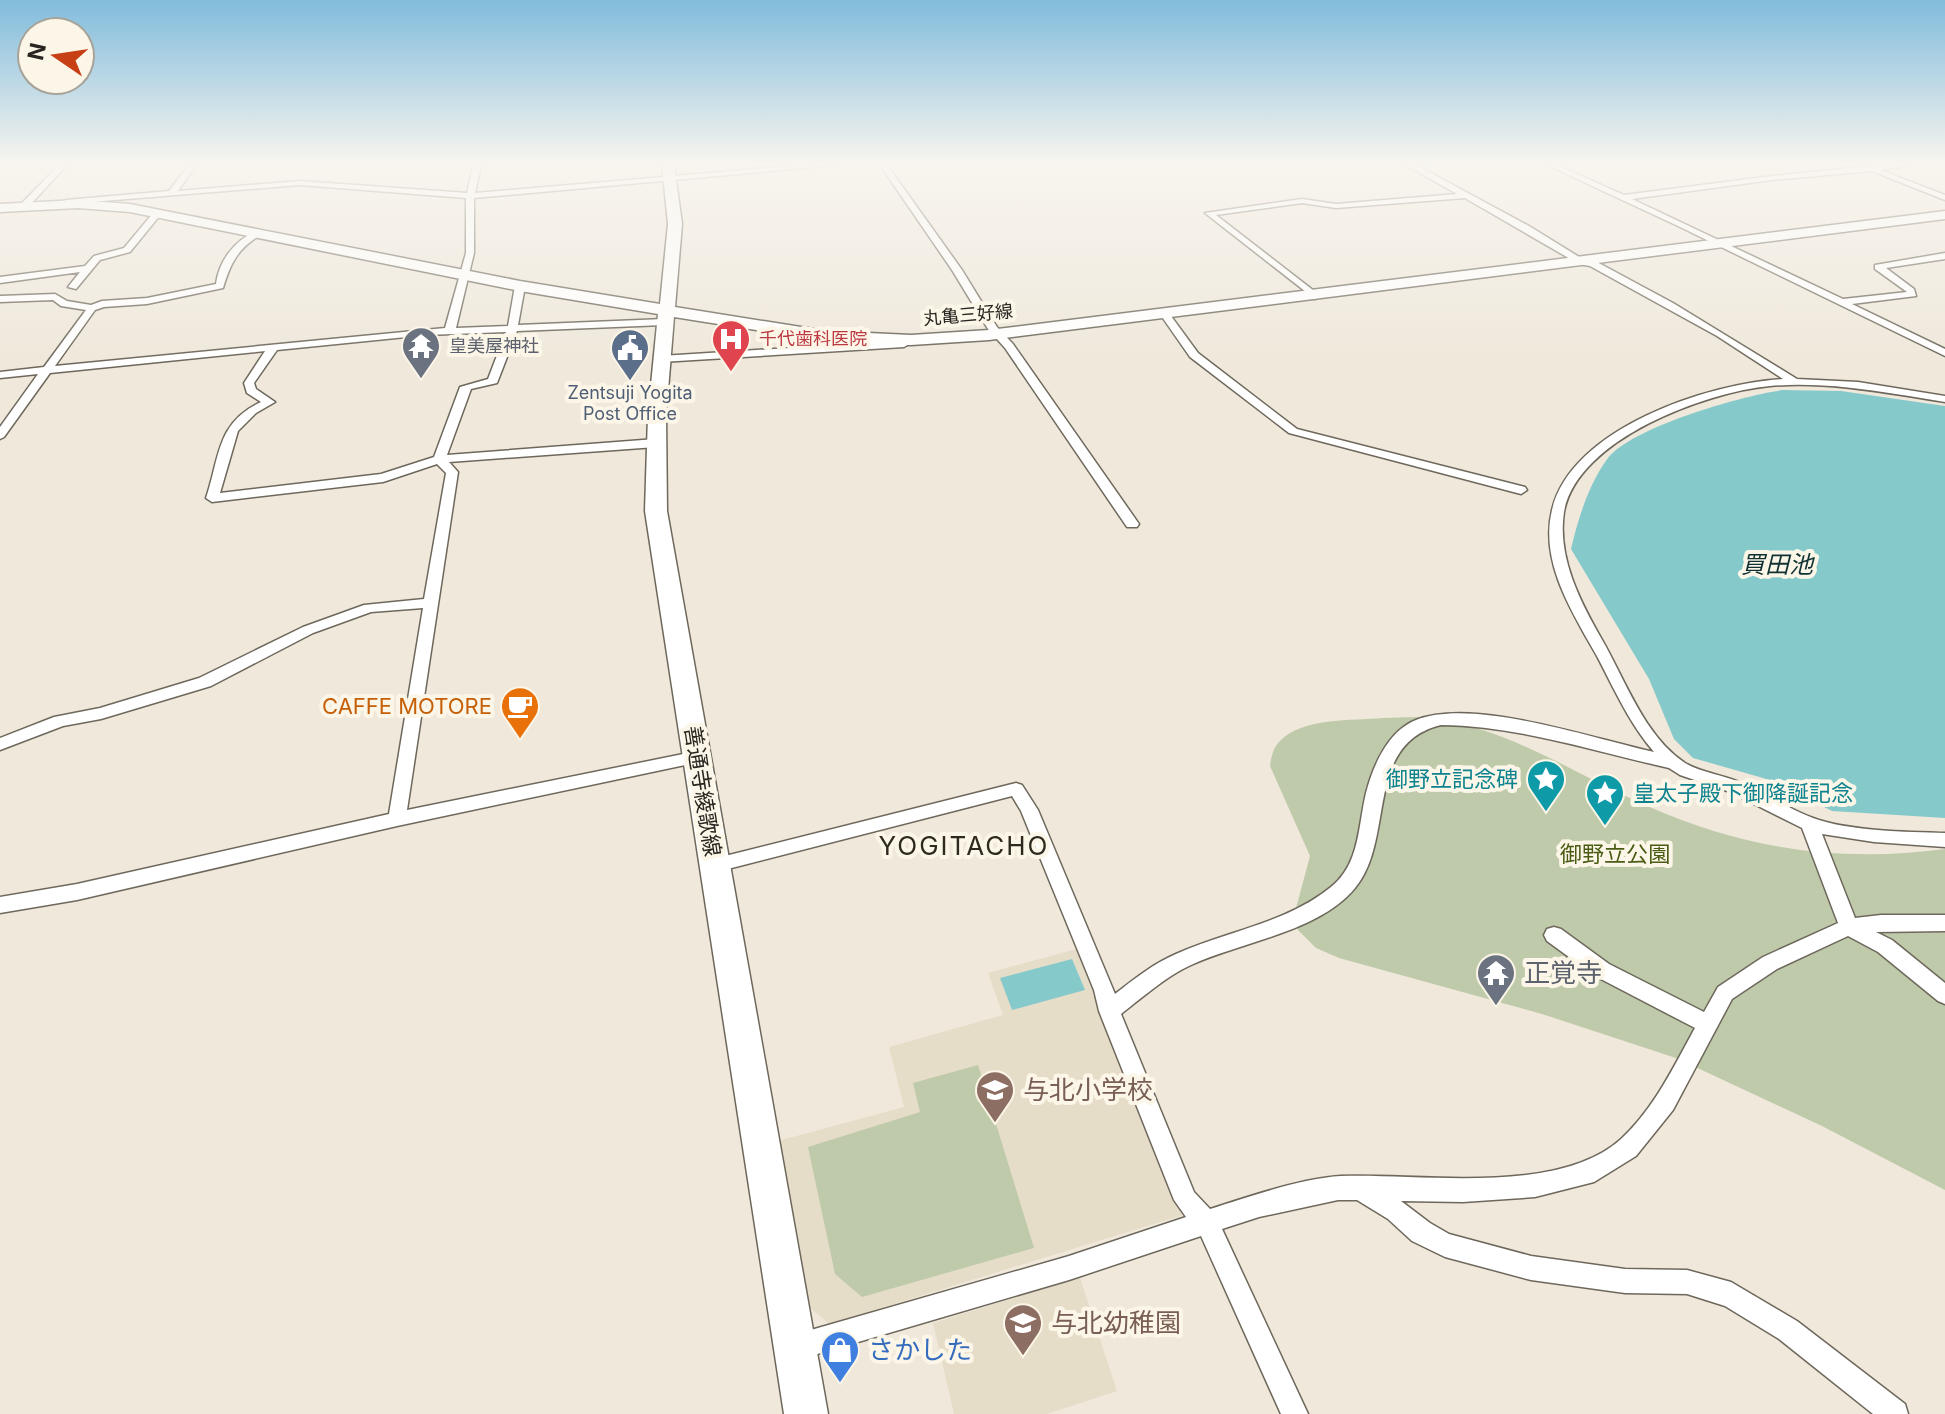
<svg xmlns="http://www.w3.org/2000/svg" width="1945" height="1414" font-family="Inter,'Noto Sans JP',sans-serif">
	<rect width="100%" height="100%" fill="#efe8db"/>
	<g fill="#e6ddc9">
		<path d="M1080,948L1183,1215L829,1324L807,1305L778,1141L904,1107L889,1047L1003,1015L988,973Z"/>
		<path d="M1080,1278L1117,1391L1047,1414H954L933,1323Z"/>
	</g>
	<g fill="#bfcaaa">
		<path d="M1383,718C1401,718 1421,716 1438,719C1515,732 1577,775 1647,806C1745,849 1838,863 1945,849V1190L1822,1126L1676,1058L1542,1014L1339,958L1316,948L1298,930L1295,912L1310,856L1270,766C1271,758 1273,748 1279,742C1301,717 1353,721 1383,718Z"/>
		<path d="M978,1065L1034,1248L862,1297L835,1274L808,1147L920,1112L913,1083Z"/>
	</g>
	<g fill="#86c9ca">
		<path d="M1783,390L1841,391L1945,406V818L1832,811L1770,780L1693,758L1674,739L1649,679L1571,549C1578,519 1589,483 1608,458C1632,427 1744,395 1783,390Z"/>
		<path d="M1072,959L1085,990L1012,1010L1000,978Z"/>
	</g>
	<g fill="none" stroke-linecap="round" stroke-linejoin="round">
		<path stroke="#86c9ca" stroke-width="3" d="M1421,167L1435,165"/>
		<defs>
			<g id="street">
				<path d="M59,165H67L28,207H22V203Z"/>
				<path d="M189,165H196L178,191L300,181L467,193L473,165H481L475,193L802,165H837L474,198V253L456,328L508,326L515,286L520,283L525,286L518,325L664,319L669,322L664,325L517,331L497,383L471,389L447,455L656,439L662,443L656,447L449,462L458,472L407,810L698,751L704,753L706,757L704,761L397,826L77,900L0,913V897L77,884L389,814L423,608L371,612L313,633L211,686L101,719L63,726L0,750V738L54,717L100,708L199,678L303,627L364,605L424,599L446,473L437,464L383,482L212,502L206,498C220,457 216,423 261,402L247,393L244,383L265,351L50,373L4,437L0,439V427L38,374L0,378V372L44,367L86,310L61,306L53,300L0,302V296L55,294L67,301L91,305L102,301L147,298L216,284C219,261 234,241 256,231L259,232V236C237,249 230,265 223,288L147,304L104,307L95,310L55,366L445,328L466,253V198L300,185L66,204L62,202L66,200L169,191ZM506,332L488,379L460,387L434,457L381,474L220,493L238,431L256,413L275,402L256,389L254,383L277,350L426,335Z"/>
				<path d="M880,165H887L962,270L997,327L1013,344L1139,524L1137,527H1127L1005,348L988,329L952,270Z"/>
				<path d="M1406,165H1416L1529,226L1584,260L1595,261L1673,303L1797,379L1858,382L1945,396V402C1888,393 1829,381 1770,386C1706,392 1577,439 1564,512C1557,557 1580,601 1601,638C1625,679 1644,736 1685,763C1702,773 1724,775 1742,783C1766,793 1788,809 1813,818C1848,831 1907,832 1945,833V847L1874,842L1822,834L1855,918L1881,915H1945V931L1876,932L1892,940L1945,983V1004L1938,1001L1878,952L1848,936L1777,969L1732,999L1673,1110L1636,1156L1594,1182L1535,1197L1463,1202L1401,1201L1430,1223L1449,1234L1531,1256L1625,1269L1687,1270L1731,1282L1797,1321L1905,1404L1908,1414H1873L1779,1339L1725,1306L1687,1294L1625,1293L1531,1280L1445,1257L1412,1241L1388,1219L1357,1200H1338L1259,1217L1222,1229L1308,1414H1281L1201,1236L1069,1280L797,1360L788,1356L784,1347L788,1338L797,1334L1069,1256L1186,1217L1174,1200L1099,1011L1094,990L1021,811L1012,796L716,872L709,870L707,865L709,860L1016,783L1022,785L1038,810L1115,994C1134,979 1153,964 1176,954C1227,931 1287,923 1331,887C1360,864 1358,826 1366,793C1373,766 1388,731 1416,720C1473,697 1593,739 1654,752C1630,724 1615,691 1598,658C1574,615 1539,563 1552,510C1571,428 1709,383 1783,379L1717,336L1590,266L1579,264L1465,198L1336,208L1302,203L1216,215L1318,294L1320,296L1315,299L1205,213L1302,199L1336,204L1457,194ZM1441,725C1519,726 1593,751 1669,768L1680,775L1730,792L1802,828L1838,923L1763,957L1718,987L1704,1012L1609,964L1561,929L1554,927L1547,929L1544,935L1547,941L1595,976L1695,1028C1674,1066 1654,1109 1621,1139C1558,1196 1420,1173 1341,1176C1303,1178 1247,1197 1210,1209L1194,1192L1121,1014C1143,997 1165,977 1191,965C1241,942 1319,932 1355,888C1396,839 1363,744 1441,725Z"/>
				<path d="M1547,165H1557L1624,195L1772,176L1880,165H1912L1880,170L1945,195V200L1872,171L1772,180L1632,199L1843,299L1907,292L1875,269V265L1945,253V259L1886,268L1914,289L1916,296L1852,304L1945,349V356L1678,226Z"/>
				<path d="M154,212L161,214L130,252L100,260L76,289L68,287L80,272L0,283V277L85,266L94,256L124,248Z"/>
				<path d="M1165,311L1168,312L1198,353L1297,429L1525,487L1527,490L1521,494L1289,433L1190,357L1160,314Z"/>
				<path d="M911,337L916,340L904,347L661,362L656,359L661,356L902,341Z"/>
			</g>
			<path id="primary" d="M662,165H674L682,224L675,307L826,331L911,335L989,330L1945,211V219L989,340L911,345L826,341L674,317L666,415L667,511L828,1414H784L645,511L648,415L658,314L520,291L130,212L78,208L0,212V204L78,200L130,204L520,281L660,304L668,224Z"/>
		</defs>
		<use href="#street" stroke="#6e685c" stroke-width="3"/>
		<use href="#primary" stroke="#6e685c" stroke-width="3"/>
		<use href="#street" fill="#fff" fill-rule="evenodd"/>
		<use href="#primary" fill="#fff" fill-rule="evenodd"/>
	</g>
	<linearGradient id="sky" x2="0" y2="1"><stop stop-color="#81bcdc"/><stop offset="0.45" stop-color="#f8f5ef"/><stop offset="1" stop-color="#f8f5ef" stop-opacity="0"/></linearGradient>
	<rect width="1945" height="363" fill="url(#sky)"/>
	<defs>
		<symbol id="hospital-pin" viewBox="-11 -11 22 30"><path d="M0 17L-7.5 6A9.5 9.5 0 1 1 7.5 6Z" fill="#e0444e" stroke="#fcf6e8"/><path d="M-5-5h3v3.5h4V-5h3V5h-3V1.5h-4V5h-3Z" fill="#fff"/></symbol>
		<symbol id="temple-pin" viewBox="-11 -11 22 30"><path d="M0 17L-7.5 6A9.5 9.5 0 1 1 7.5 6Z" fill="#6b7280" stroke="#fcf6e8"/><path d="M0-6L5-2H3V0L6.5 2.5H4V6H1.5V3h-3V6H-4V2.5H-6.5L-3 0V-2H-5Z" fill="#fff"/></symbol>
		<symbol id="civic-pin" viewBox="-11 -11 22 30"><path d="M0 17L-7.5 6A9.5 9.5 0 1 1 7.5 6Z" fill="#5c6f8a" stroke="#fcf6e8"/><path d="M-.6-6.5H3V-4.5H.6V-3L4-1V1h2V6H-6V1h2V-1L-.6-3ZM-1.2 2.5V6h2.4V2.5Z" fill="#fff"/></symbol>
		<symbol id="cafe-pin" viewBox="-11 -11 22 30"><path d="M0 17L-7.5 6A9.5 9.5 0 1 1 7.5 6Z" fill="#e8710a" stroke="#fcf6e8"/><path d="M-5.5-4.5H6V0H3Q3 3.5 0 3.5H-2.5Q-5.5 3.5-5.5 0ZM3-3.2v2h1.7v-2ZM-6 4.5H4V6H-6Z" fill="#fff"/></symbol>
		<symbol id="sight-pin" viewBox="-11 -11 22 30"><path d="M0 17L-7.5 6A9.5 9.5 0 1 1 7.5 6Z" fill="#0f9aa8" stroke="#fcf6e8"/><path d="M0-6L1.8-2.2L6-1.7L2.9 1.2L3.7 5.4L0 3.3L-3.7 5.4L-2.9 1.2L-6-1.7L-1.8-2.2Z" fill="#fff"/></symbol>
		<symbol id="school-pin" viewBox="-11 -11 22 30"><path d="M0 17L-7.5 6A9.5 9.5 0 1 1 7.5 6Z" fill="#8d6e63" stroke="#fcf6e8"/><path d="M0-5L7-2L0 1L-7-2ZM-4 1L0 2.5L4 1V4Q0 6-4 4Z" fill="#fff"/></symbol>
		<symbol id="shop-pin" viewBox="-11 -11 22 30"><path d="M0 17L-7.5 6A9.5 9.5 0 1 1 7.5 6Z" fill="#3f7fe0" stroke="#fcf6e8"/><path d="M-5-2.5h2.3a2.7 3.5 0 0 1 5.4 0H5L5.5 6h-11ZM-1.5-2.5h3a1.5 2.3 0 0 0-3 0Z" fill="#fff"/></symbol>
	</defs>
	<g fill-rule="evenodd">
		<use href="#hospital-pin" x="709" y="317" width="44" height="60"/>
		<use href="#temple-pin" x="399" y="324" width="44" height="60"/>
		<use href="#civic-pin" x="608" y="326" width="44" height="60"/>
		<use href="#cafe-pin" x="498" y="684" width="44" height="60"/>
		<use href="#sight-pin" x="1524" y="757" width="44" height="60"/>
		<use href="#sight-pin" x="1583" y="771" width="44" height="60"/>
		<use href="#temple-pin" x="1474" y="951" width="44" height="60"/>
		<use href="#school-pin" x="973" y="1068" width="44" height="60"/>
		<use href="#school-pin" x="1001" y="1301" width="44" height="60"/>
		<use href="#shop-pin" x="818" y="1328" width="44" height="60"/>
	</g>
	<g text-anchor="middle" stroke-width="8" stroke-linejoin="round" paint-order="stroke">
		<g font-size="18" fill="#292621" stroke="#fcf6e8">
			<text transform="translate(968 315) rotate(-5)" y="6">丸亀三好線</text>
		</g>
		<g font-size="18" fill="#be3a42" stroke="#fcf6e8" text-anchor="start">
			<text x="759" y="345">千代歯科医院</text>
		</g>
		<g font-size="18" fill="#5b616d" stroke="#fcf6e8" text-anchor="start">
			<text x="449" y="352">皇美屋神社</text>
		</g>
		<g font-size="18" fill="#4e5e75" stroke="#fcf6e8">
			<text x="630" y="399">Zentsuji Yogita<tspan x="630" dy="21">Post Office</tspan></text>
		</g>
		<g font-size="22" fill="#c56008" stroke="#fcf6e8" text-anchor="end">
			<text x="492" y="714">CAFFE MOTORE</text>
		</g>
		<g font-size="22" fill="#0d838f" stroke="#fcf6e8" text-anchor="end">
			<text x="1518" y="787">御野立記念碑</text>
			<text x="1633" y="801" text-anchor="start">皇太子殿下御降誕記念</text>
		</g>
		<g font-size="22" fill="#292621" stroke="#fcf6e8">
			<text transform="translate(703 791) rotate(81)" y="8">善通寺綾歌線</text>
		</g>
		<g font-size="22" fill="#4a5c13" stroke="#fcf6e8">
			<text x="1615" y="862">御野立公園</text>
		</g>
		<g font-size="24" font-style="italic" fill="#0f3131" stroke="#fcf6e8">
			<text x="1777" y="573">買田池</text>
		</g>
		<g font-size="26" letter-spacing="2" fill="#2f2a20" stroke="#fcf6e8">
			<text x="964" y="855">YOGITACHO</text>
		</g>
		<g font-size="26" fill="#5b616d" stroke="#fcf6e8" text-anchor="start">
			<text x="1524" y="982">正覚寺</text>
		</g>
		<g font-size="26" fill="#785e54" stroke="#fcf6e8" text-anchor="start">
			<text x="1023" y="1099">与北小学校</text>
			<text x="1051" y="1332">与北幼稚園</text>
		</g>
		<g font-size="26" fill="#366cbe" stroke="#fcf6e8" text-anchor="start">
			<text x="868" y="1359">さかした</text>
		</g>
	</g>
	<g transform="translate(56 56) rotate(283)"><circle r="38" fill="#fcf6e8" stroke="#a8a398" stroke-width="2"/>
	<path d="M0-6L14 30L0 20L-14 30Z" fill="#c73f15"/>
	<text y="-12" font-size="22" font-weight="bold" text-anchor="middle" fill="#292621">N</text>
	</g>
</svg>
